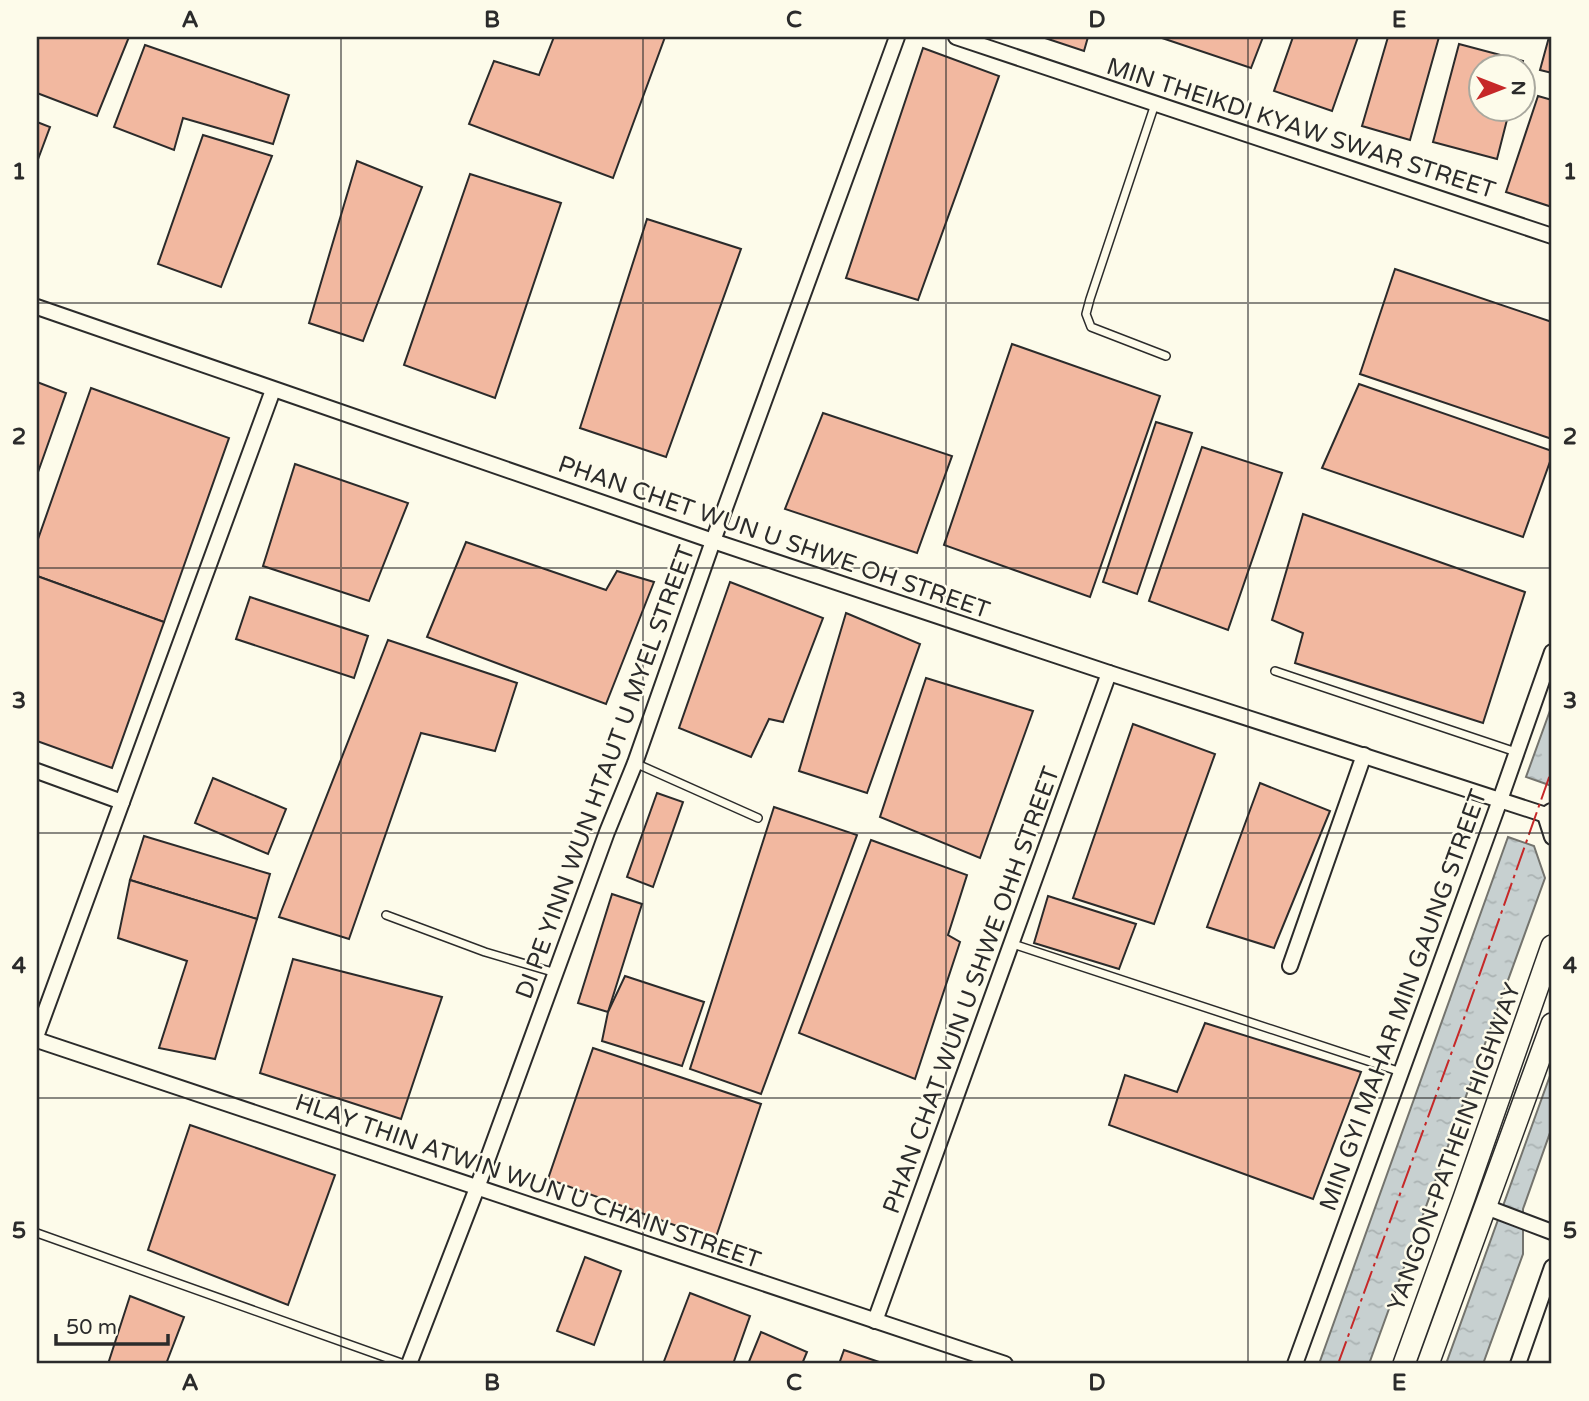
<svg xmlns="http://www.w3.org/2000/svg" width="1589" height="1401" font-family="'Varela Round',sans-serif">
	<defs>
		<pattern id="water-ripples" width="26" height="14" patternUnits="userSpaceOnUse" patternTransform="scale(1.75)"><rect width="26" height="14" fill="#c7d0d0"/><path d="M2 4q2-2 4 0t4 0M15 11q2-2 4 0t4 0" fill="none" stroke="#abb3b3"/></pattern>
	</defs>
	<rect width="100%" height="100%" fill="#fdfbea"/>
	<g fill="url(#water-ripples)" stroke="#74746e" stroke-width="2">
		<path d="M1552,705V786L1526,777Z"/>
		<path d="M1508,837L1534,846L1545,878L1369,1364H1319Z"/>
		<path d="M1552,1070V1127L1523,1209V1254L1483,1364H1446Z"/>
	</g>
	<g fill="#f2b8a0" stroke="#2b2b2b" stroke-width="2">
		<path d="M37,37H129L97,116L37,93Z"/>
		<path d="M554,37H665L613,178L469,124L494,61L539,75Z"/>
		<path d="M1042,37H1088L1084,51Z"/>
		<path d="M1159,37H1263L1251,68Z"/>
		<path d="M1293,37H1358L1332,111L1274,91Z"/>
		<path d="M1388,37H1439L1410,140L1362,126Z"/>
		<path d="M1549,37H1552V73L1540,70Z"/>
		<path d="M1459,44L1523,61L1522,66H1480V108H1510L1497,159L1433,142Z"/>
		<path d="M145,45L289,95L273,144L183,118L174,150L114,127Z"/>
		<path d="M923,48L999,76L918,300L846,278Z"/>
		<path d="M1538,96L1552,100V207L1506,192Z"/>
		<path d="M37,122L50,127L37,162Z"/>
		<path d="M203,135L272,156L221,287L158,264Z"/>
		<path d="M357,161L422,187L363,341L309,323Z"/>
		<path d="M470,174L561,203L495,398L404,365Z"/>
		<path d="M647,219L741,249L666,457L580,428Z"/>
		<path d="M1395,269L1552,322V439L1360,374Z"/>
		<path d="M1012,344L1160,396L1090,597L944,545Z"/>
		<path d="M37,382L66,393L37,475Z"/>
		<path d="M1359,384L1552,451V456L1523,537L1322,468Z"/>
		<path d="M91,388L229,438L164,622L37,576V542Z"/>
		<path d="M823,413L952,456L917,553L785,509Z"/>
		<path d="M1156,422L1192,433L1137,594L1103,582Z"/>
		<path d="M1202,447L1282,473L1228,630L1149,601Z"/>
		<path d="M295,464L408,503L369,601L263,566Z"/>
		<path d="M1303,514L1525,592L1483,723L1295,663L1303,633L1272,620Z"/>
		<path d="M466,542L606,590L617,571L654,582L606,704L427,637Z"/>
		<path d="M37,576L164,622L112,768L37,741Z"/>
		<path d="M730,582L823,618L783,722L769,719L751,757L679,728Z"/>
		<path d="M250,597L368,636L354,678L236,639Z"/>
		<path d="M846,613L920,644L867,793L799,771Z"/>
		<path d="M388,640L517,683L495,751L421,733L349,939L279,917Z"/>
		<path d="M926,678L1033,711L980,858L880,817Z"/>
		<path d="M1133,724L1215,754L1154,924L1073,898Z"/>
		<path d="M213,778L286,809L268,854L195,823Z"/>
		<path d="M1260,783L1330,811L1274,948L1207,927Z"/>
		<path d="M657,793L683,802L653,887L627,877Z"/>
		<path d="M774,807L857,835L761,1094L690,1069Z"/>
		<path d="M144,836L270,874L257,919L130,880Z"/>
		<path d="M871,840L967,875L948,935L960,942L915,1079L799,1033Z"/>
		<path d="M130,880L257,919L215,1059L159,1048L187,961L118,938Z"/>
		<path d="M612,894L642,904L608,1012L578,1003Z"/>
		<path d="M1048,896L1136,924L1119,969L1034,943Z"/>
		<path d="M293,959L442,997L401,1119L260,1073Z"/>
		<path d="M625,976L704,1002L682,1066L602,1041L608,1012Z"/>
		<path d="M1205,1023L1361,1072L1313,1199L1109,1125L1125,1075L1177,1092Z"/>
		<path d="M593,1048L761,1104L715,1240L548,1179Z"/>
		<path d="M190,1125L335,1175L288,1305L148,1250Z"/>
		<path d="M585,1257L621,1271L594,1345L557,1331Z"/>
		<path d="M690,1293L750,1316L733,1364H663Z"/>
		<path d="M130,1296L184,1317L166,1364H108Z"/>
		<path d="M761,1332L807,1352L802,1364H748Z"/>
		<path d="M844,1350L885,1364H839Z"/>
	</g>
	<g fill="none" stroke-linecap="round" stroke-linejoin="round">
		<defs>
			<g id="lane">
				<path d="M1155,104L1090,299L1086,314L1091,327L1166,356"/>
				<path d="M1275,671L1516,752"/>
				<path d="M635,763L758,818"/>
				<path d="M386,915L485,952L556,973"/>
				<path d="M1013,944L1401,1072"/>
				<path d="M37,1233L404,1364"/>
			</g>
			<g id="street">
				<path d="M956,37L1552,236"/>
				<path d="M37,307L713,541L1109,673L1552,817"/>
				<path d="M37,771L122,802"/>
				<path d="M1551,811L1545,815L1552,837"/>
				<path d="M1290,966L1364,755"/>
				<path d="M37,1034L273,390"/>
				<path d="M37,1040L1005,1364"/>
				<path d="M1486,1207L1552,1232"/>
				<path d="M875,1321L1109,673"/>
				<path d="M409,1364L477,1188L607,832L635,763L713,541L897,37"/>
				<path d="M1295,1364L1500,800L1552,652"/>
				<path d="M1518,1364L1552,1267"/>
			</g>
			<g id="primary">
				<path d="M1404,1364L1464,1198L1552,946"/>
				<path d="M1428,1364L1552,1024"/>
			</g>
		</defs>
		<use href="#lane" stroke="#2b2b2b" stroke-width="10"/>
		<use href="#street" stroke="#2b2b2b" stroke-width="18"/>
		<use href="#primary" stroke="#2b2b2b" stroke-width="24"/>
		<use href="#lane" stroke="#fdfbea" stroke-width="7"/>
		<use href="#street" stroke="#fdfbea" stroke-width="14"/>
		<use href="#primary" stroke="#fdfbea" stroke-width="21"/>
		<path stroke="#c62828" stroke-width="2" stroke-dasharray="24 5 3.5 5" stroke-linecap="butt" d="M1338,1364L1466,1013L1552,769"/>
	</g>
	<path fill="none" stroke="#2b2b2b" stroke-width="2" stroke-opacity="0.55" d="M341,37V1364M643,37V1364M946,37V1364M1248,37V1364M37,303H1552M37,568H1552M37,833H1552M37,1098H1552"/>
	<g text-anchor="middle" stroke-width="5" stroke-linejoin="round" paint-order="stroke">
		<g font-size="24" fill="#2b2b2b" stroke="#fdfbea">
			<text transform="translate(1301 128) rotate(18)" y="8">MIN THEIKDI KYAW SWAR STREET</text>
			<text transform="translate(774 537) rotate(19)" y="8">PHAN CHET WUN U SHWE OH STREET</text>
			<text transform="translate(605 772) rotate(-70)" y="8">DI PE YINN WUN HTAUT U MYEL STREET</text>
			<text transform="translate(971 990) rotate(-70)" y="8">PHAN CHAT WUN U SHWE OHH STREET</text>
			<text transform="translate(1403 1000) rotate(-70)" y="8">MIN GYI MAHAR MIN GAUNG STREET</text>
			<text transform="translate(1454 1147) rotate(-70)" y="8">YANGON-PATHEIN HIGHWAY</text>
			<text transform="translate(528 1181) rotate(19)" y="8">HLAY THIN ATWIN WUN U CHAIN STREET</text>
		</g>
	</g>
	<rect width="1589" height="1401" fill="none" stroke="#fdfbea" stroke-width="77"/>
	<g transform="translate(1502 88) rotate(90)"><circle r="33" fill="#fdfbea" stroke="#a9a89e" stroke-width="2"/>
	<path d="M0-5L12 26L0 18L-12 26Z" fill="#c62828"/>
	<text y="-10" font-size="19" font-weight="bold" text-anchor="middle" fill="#2b2b2b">N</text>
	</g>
	<path d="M56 1334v10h112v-10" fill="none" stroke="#2b2b2b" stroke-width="3.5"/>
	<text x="66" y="1334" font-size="21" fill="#2b2b2b" stroke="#fdfbea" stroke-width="5" paint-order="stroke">50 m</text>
	<rect x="38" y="38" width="1512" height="1324" fill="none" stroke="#2b2b2b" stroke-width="2.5"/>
	<g font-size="23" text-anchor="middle" font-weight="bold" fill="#2b2b2b">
		<text x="190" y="27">A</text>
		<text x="492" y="27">B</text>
		<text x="794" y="27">C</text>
		<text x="1097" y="27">D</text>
		<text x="1399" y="27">E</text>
		<text x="19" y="179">1</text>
		<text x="1570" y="179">1</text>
		<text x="19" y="444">2</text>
		<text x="1570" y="444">2</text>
		<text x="19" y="708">3</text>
		<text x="1570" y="708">3</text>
		<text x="19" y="973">4</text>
		<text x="1570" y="973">4</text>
		<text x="19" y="1238">5</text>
		<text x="1570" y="1238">5</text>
		<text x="190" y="1390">A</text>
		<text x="492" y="1390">B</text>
		<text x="794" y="1390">C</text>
		<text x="1097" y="1390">D</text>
		<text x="1399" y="1390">E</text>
	</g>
</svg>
